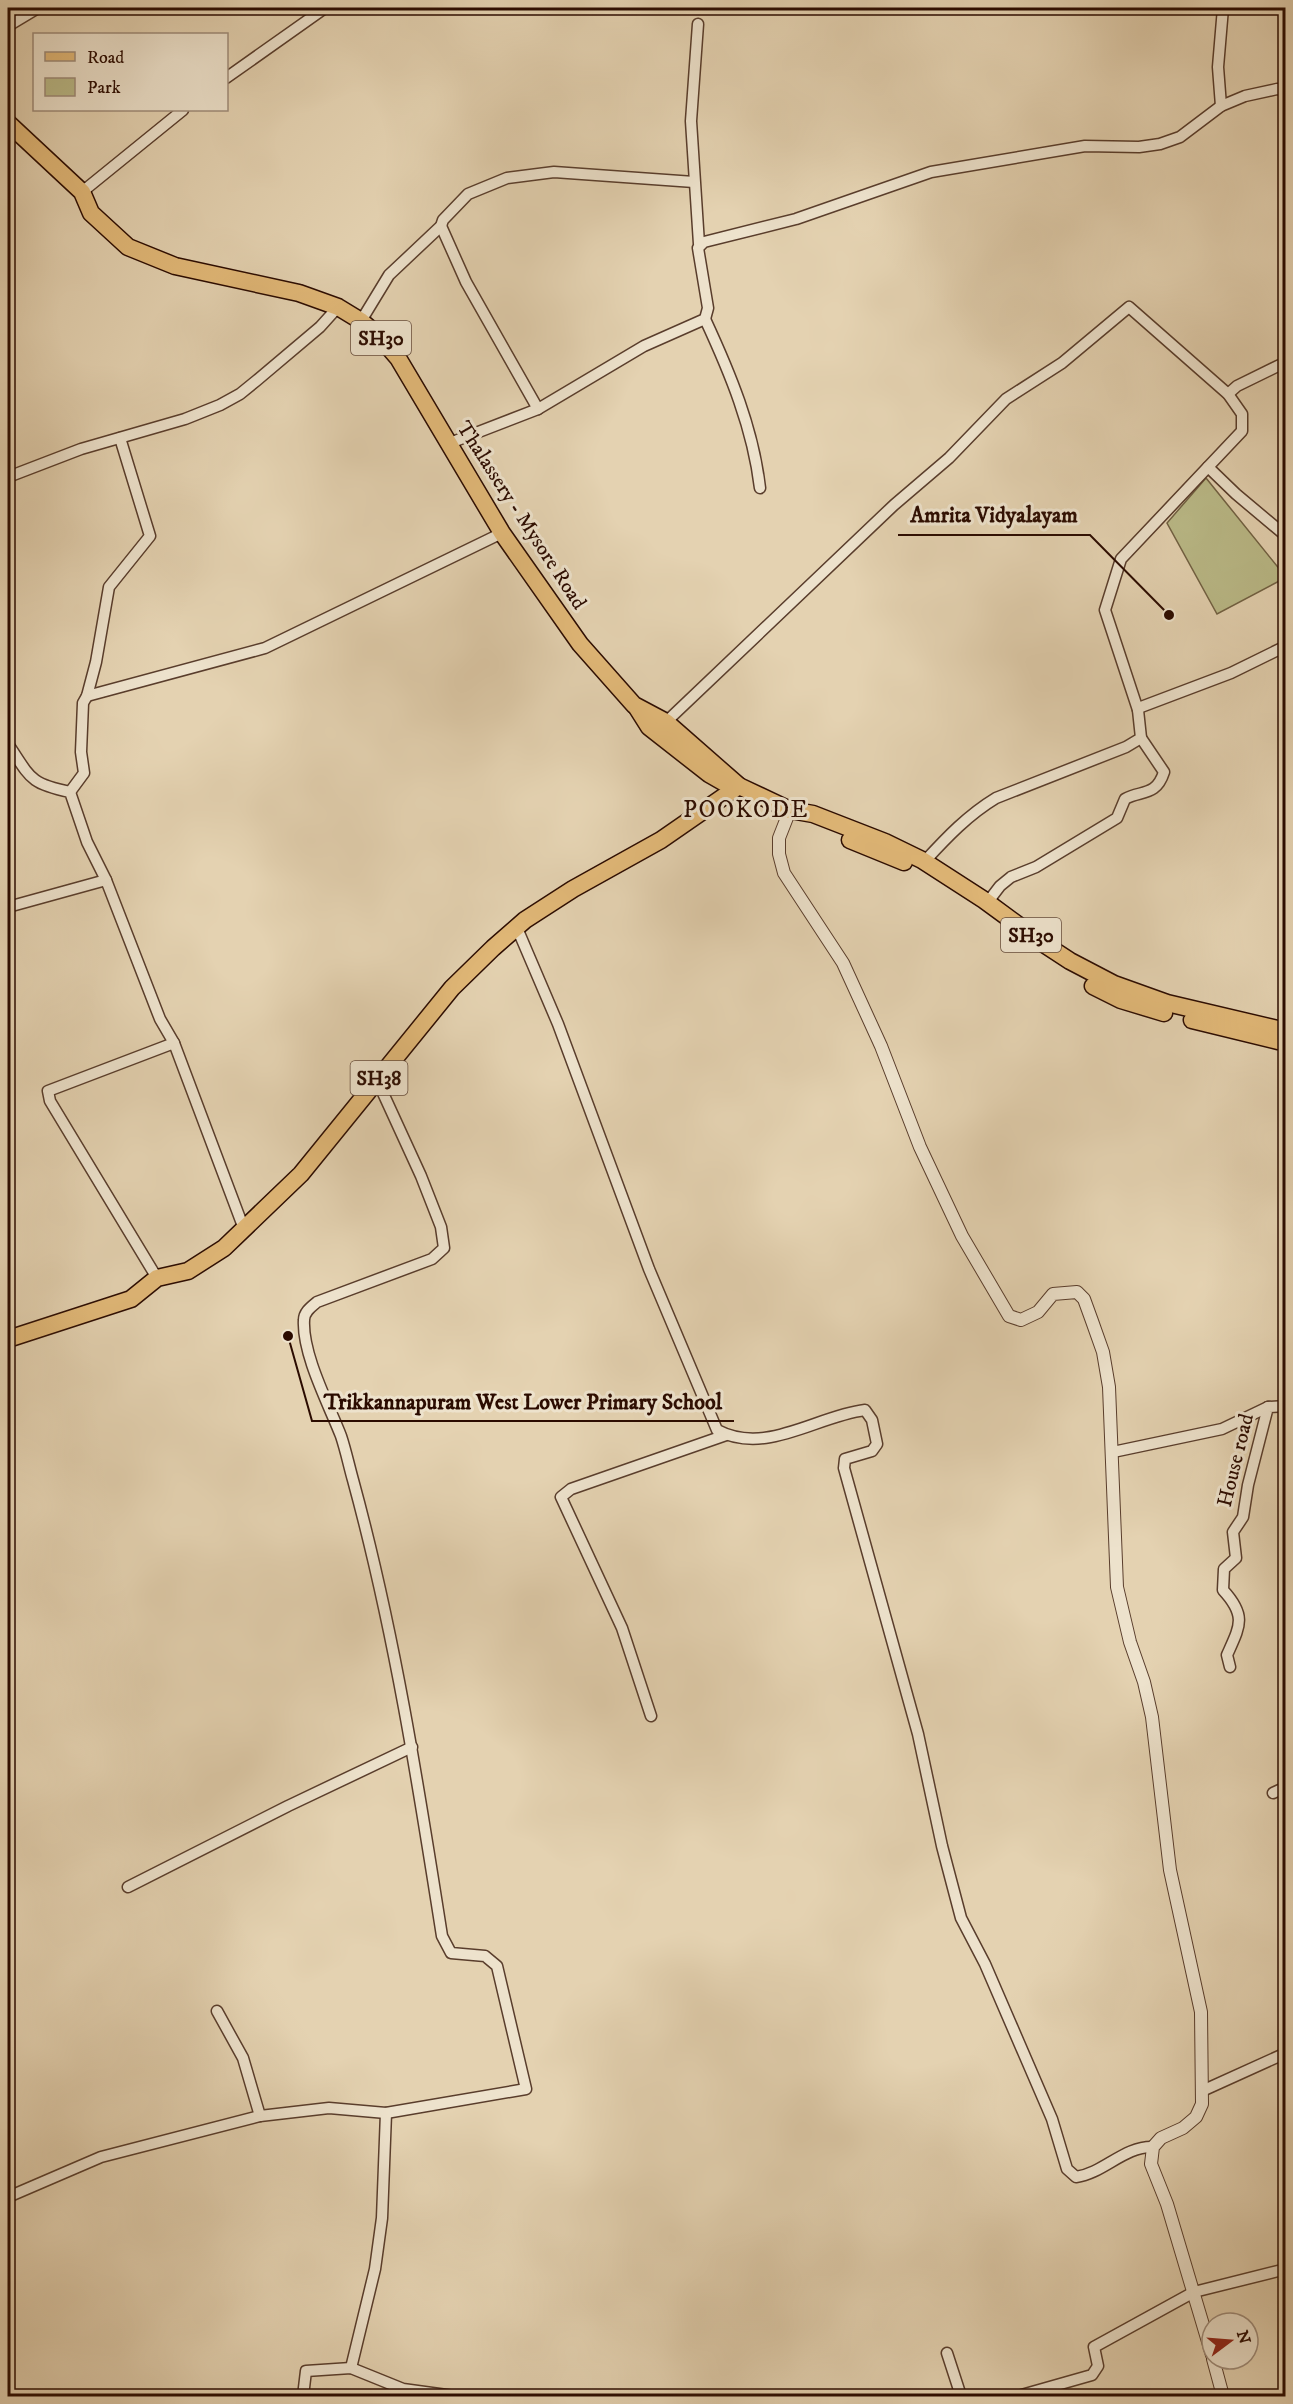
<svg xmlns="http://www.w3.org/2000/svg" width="1293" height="2404" font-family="'IM FELL DW Pica',serif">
	<rect width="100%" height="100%" fill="#e4d2b1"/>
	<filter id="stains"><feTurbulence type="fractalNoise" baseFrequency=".00333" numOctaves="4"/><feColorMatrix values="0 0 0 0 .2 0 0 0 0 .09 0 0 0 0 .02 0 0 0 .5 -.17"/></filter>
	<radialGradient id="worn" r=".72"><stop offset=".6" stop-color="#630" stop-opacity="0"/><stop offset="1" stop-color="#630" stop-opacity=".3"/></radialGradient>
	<path fill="#baba88" stroke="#726244" stroke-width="1.5" d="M1206,478L1285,576V578L1217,614L1167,523Z"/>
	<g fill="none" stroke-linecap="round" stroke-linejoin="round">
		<defs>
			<g id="minor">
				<path d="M698,24L691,121L699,244"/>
				<path d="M8,26L38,8"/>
				<path d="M226,78L325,8"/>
				<path d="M1221,106L1218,67L1223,8"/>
				<path d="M82,192L183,110"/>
				<path d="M441,226L466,282L538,409"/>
				<path d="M705,319C730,373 753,428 760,488"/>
				<path d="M361,321L389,275L441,226L443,220L468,194L507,178L554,172L694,182"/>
				<path d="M1228,394L1237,386L1286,362"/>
				<path d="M450,443L538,409L644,346L705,319L708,308L698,248L704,242L796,219L931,172L1085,146L1139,147L1160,144L1180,137L1221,106L1245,96L1277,89L1286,90"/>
				<path d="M1208,467L1236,494L1286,536"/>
				<path d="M8,477L81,449L185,419L220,405L240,394L256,381L320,327L338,307"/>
				<path d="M87,696L265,648L502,533"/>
				<path d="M666,722L894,505L949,458L1006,399L1062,363L1129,307L1228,394L1242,414V431L1121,559L1105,610L1138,710"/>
				<path d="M8,747H10C31,779 31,784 70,792L87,842L106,880L160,1019L174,1043L244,1229"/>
				<path d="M70,792L84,773L81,752L83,703L87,696L96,662L109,587L150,536L120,438"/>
				<path d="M925,861C947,837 968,815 996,798L1126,747L1141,738L1138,710L1141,707L1231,673L1286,646"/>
				<path d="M987,903L1000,886L1011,877L1036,867L1117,818L1125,799C1141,790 1156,797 1164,772L1141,738"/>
				<path d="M8,907L106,880"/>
				<path d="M517,928L558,1024L649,1269L717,1430C766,1456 816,1416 865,1410L872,1420L877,1444L872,1451L845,1459L844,1468L918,1734L942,1846L961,1918L985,1964L1052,2119L1067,2169L1076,2177C1104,2173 1124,2146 1153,2147"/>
				<path d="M157,1278L50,1101L48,1091L174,1043"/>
				<path d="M1113,1452L1222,1429L1268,1407"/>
				<path d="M1230,1667L1227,1655C1240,1626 1247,1616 1223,1590L1224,1569L1236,1558L1233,1532L1243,1517L1248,1485L1268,1407L1286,1406"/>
				<path d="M651,1716L622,1628L561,1497L571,1489L726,1435"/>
				<path d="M1273,1793L1286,1787"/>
				<path d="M128,1887L288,1806L412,1747"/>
				<path d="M217,2011L243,2058L260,2116"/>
				<path d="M1202,2091L1286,2053"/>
				<path d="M8,2197L101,2157L260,2116L329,2108L386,2113L526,2089L497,1966L485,1956L451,1953L442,1936C418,1783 394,1630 353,1480C349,1466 346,1451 341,1436C329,1405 302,1354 304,1320C304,1312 311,1307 317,1302L432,1259L444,1248L441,1227L421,1176L377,1080"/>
				<path d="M947,2353L961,2396"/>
				<path d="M351,2368L375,2269L382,2218L386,2113"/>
				<path d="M303,2396L306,2371L351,2368L403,2389L454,2396"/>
				<path d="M1018,2396L1092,2375L1098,2366L1094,2347L1194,2292L1286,2269"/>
			</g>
			<g id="tertiary">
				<path d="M790,810L779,838V854L784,873L843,963L881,1046L920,1147L962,1236L1009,1316L1021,1320L1038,1312L1053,1294L1077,1292L1084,1299L1092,1321L1103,1352L1109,1387L1117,1587L1130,1642L1144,1682L1152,1717L1170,1870L1201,2012L1202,2104L1196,2117L1183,2128L1161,2138L1153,2147L1151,2164L1167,2204L1212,2355"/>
				<path d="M1213,2359L1223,2396"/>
			</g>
			<g id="primary">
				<path d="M8,123L82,192L91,213L128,247L175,266L299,293L338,307L361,321L380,337L398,358L502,533L580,644L634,705L666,722L739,786L790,810L813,814L885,842L922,860L984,900L1044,944L1070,961L1114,984L1167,1003L1286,1031"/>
				<path d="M637,708L649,727L709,774L723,782"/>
				<path d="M850,840L904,862"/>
				<path d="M1093,986L1121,1000L1164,1013"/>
				<path d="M1192,1020L1278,1041"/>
				<path d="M8,1339L131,1299L157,1278L188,1271L224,1248L301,1174L452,988L493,948L525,920L573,889L661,840L739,786"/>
			</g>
		</defs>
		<use href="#minor" stroke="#593d2c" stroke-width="13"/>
		<use href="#tertiary" stroke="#593d2c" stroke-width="14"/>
		<use href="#primary" stroke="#2b0b00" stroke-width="19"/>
		<use href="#minor" stroke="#ede2cc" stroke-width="10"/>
		<use href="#tertiary" stroke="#ede2cc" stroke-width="12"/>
		<use href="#primary" stroke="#e2b978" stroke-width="16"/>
	</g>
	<g text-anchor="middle" stroke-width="6" stroke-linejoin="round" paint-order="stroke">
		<g fill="#ede2cc" stroke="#654c3d" stroke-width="1.5">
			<rect x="351" y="321" width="60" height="34" rx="4.5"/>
			<rect x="1001" y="918" width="60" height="34" rx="4.5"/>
			<rect x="350.5" y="1061" width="57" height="34" rx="4.5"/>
		</g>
		<g font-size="20" font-weight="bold" fill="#2b0b00">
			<text x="381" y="345">SH30</text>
			<text x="1031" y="942">SH30</text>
			<text x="379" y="1085">SH38</text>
		</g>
		<g font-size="21" fill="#2b0b00" stroke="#ede2cc">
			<text transform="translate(522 515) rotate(57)" y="7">Thalassery - Mysore Road</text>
			<text transform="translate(1235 1460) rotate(-76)" y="7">House road</text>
		</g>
		<g font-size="24" letter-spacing="1.5" fill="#2b0b00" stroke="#ede2cc">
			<text x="746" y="817">POOKODE</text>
		</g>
	</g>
	<path fill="none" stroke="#2b0b00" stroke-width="2" d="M1169 615L1090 535H898M288 1336L312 1421H734"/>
	<g fill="#2b0b00" stroke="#ede2cc" stroke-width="2">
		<circle cx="1169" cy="615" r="6"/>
		<circle cx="288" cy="1336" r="6"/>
	</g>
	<g font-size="22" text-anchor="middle" font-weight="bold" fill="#2b0b00" stroke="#ede2cc" stroke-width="6" stroke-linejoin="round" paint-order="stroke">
		<text x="994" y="522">Amrita Vidyalayam</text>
		<text x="523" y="1409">Trikkannapuram West Lower Primary School</text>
	</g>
	<rect width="1293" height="2404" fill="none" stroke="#e4d2b1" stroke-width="30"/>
	<rect x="9" y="9" width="1275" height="2386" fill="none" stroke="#2b0b00" stroke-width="3"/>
	<rect x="15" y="15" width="1263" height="2374" fill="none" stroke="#2b0b00" stroke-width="1.5"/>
	<rect x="33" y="33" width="195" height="78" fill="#ede2cc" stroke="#9f8c7a" stroke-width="1.5"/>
	<rect x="45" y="52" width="30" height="9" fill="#e2b978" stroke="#9f8c7a" stroke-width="1.5"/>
	<text x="87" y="63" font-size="18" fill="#2b0b00">Road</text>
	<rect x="45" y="78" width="30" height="18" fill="#baba88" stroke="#9f8c7a" stroke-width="1.5"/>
	<text x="87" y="93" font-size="18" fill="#2b0b00">Park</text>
	<g transform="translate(1230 2341) rotate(74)"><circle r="28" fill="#ede2cc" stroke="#9f8c7a" stroke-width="1.5"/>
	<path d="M0-4.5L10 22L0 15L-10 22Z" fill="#8f2418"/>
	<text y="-9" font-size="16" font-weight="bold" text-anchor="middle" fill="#2b0b00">N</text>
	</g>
	<rect width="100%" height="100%" filter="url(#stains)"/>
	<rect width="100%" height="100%" fill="url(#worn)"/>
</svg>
